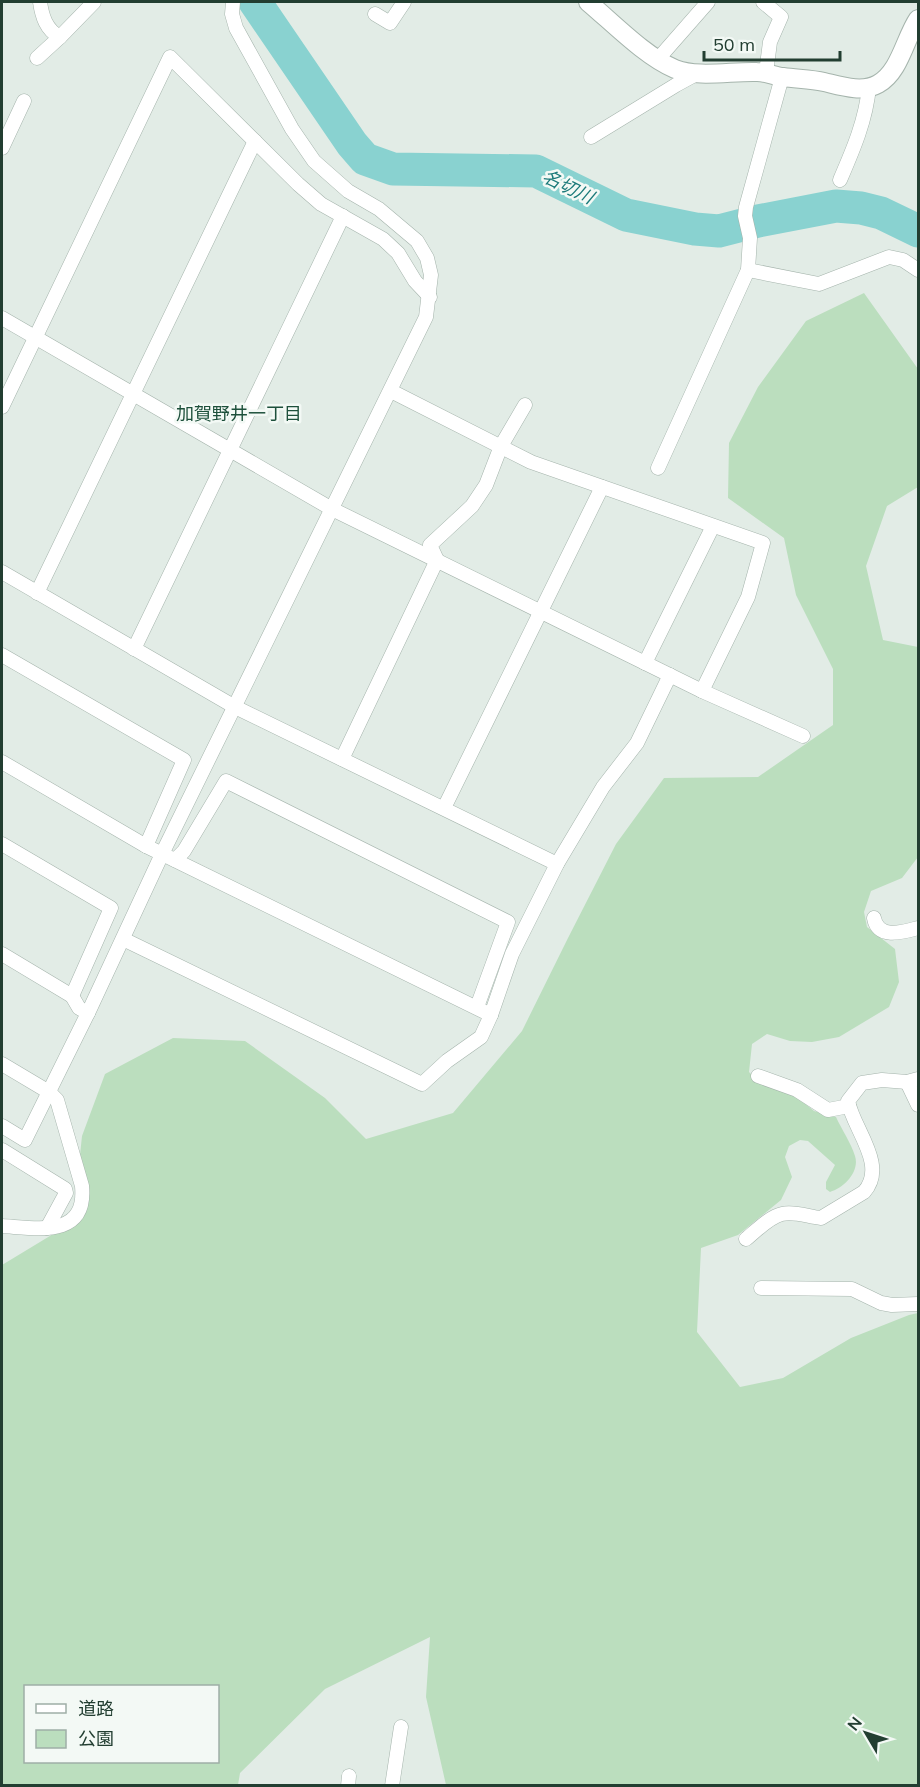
<svg xmlns="http://www.w3.org/2000/svg" width="920" height="1787" font-family="Mulish,'Noto Sans JP',sans-serif">
	<rect width="100%" height="100%" fill="#e2ece6"/>
	<path fill="#bbdebe" fill-rule="evenodd" d="M864,293L918,369V487L887,506L866,566L883,640L918,647V857L902,878L871,891L864,912L867,927L895,949L899,982L889,1007L839,1037L812,1042L790,1041L767,1034L752,1044L749,1072L757,1080L791,1092L814,1111L836,1117C842,1130 851,1143 855,1156C860,1172 844,1188 830,1192L826,1189V1182L835,1165L808,1141L800,1140L789,1146L785,1157L792,1177L781,1200L738,1235L701,1248L697,1332L740,1387L783,1378L851,1338L909,1315L918,1313V1785H446L426,1697L430,1637L325,1689L240,1773L238,1785H2V1265L73,1222L82,1136L105,1074L173,1038L245,1041L325,1098L366,1139L453,1113L522,1031L568,938L616,844L664,778L758,777L833,725V669L796,595L784,538L728,498L729,443L758,387L806,321ZM26,1686H218V1762H26Z"/>
	<g fill="none" stroke-linecap="round" stroke-linejoin="round">
		<path stroke="#89d2d0" stroke-width="33" d="M255,2L352,144L365,159L393,169L536,171L626,215L695,229L719,231L758,221L836,206L861,208L881,213L918,231"/>
		<defs>
			<g id="minor">
				<path d="M40,2C42,16 46,30 60,37L94,2"/>
				<path d="M763,2L781,17L770,42L766,73"/>
				<path d="M375,14L390,23L404,2"/>
				<path d="M37,58L60,37"/>
				<path d="M658,59L708,2"/>
				<path d="M591,137L676,85L698,73"/>
				<path d="M2,148L24,101"/>
				<path d="M840,180C853,150 866,120 869,87"/>
				<path d="M748,270L819,284L889,257L903,260L918,270"/>
				<path d="M2,318L332,509L702,691L803,736"/>
				<path d="M391,391L531,462L763,543L748,597L702,691"/>
				<path d="M2,407L170,57L298,184L321,204L383,239L398,253L415,281L430,297"/>
				<path d="M658,468L748,270L750,238L745,216L746,207L782,77"/>
				<path d="M2,572L235,707L557,864"/>
				<path d="M37,593L255,141"/>
				<path d="M134,649L343,216"/>
				<path d="M2,655L184,760L146,846"/>
				<path d="M645,663L713,526"/>
				<path d="M342,759L437,560L430,545L472,506L486,485L501,446L525,405"/>
				<path d="M2,762L146,846L491,1015"/>
				<path d="M444,808L602,487"/>
				<path d="M2,844L111,908L72,996"/>
				<path d="M175,860L184,851L226,781L508,922L477,1007"/>
				<path d="M874,918C878,940 903,932 918,928"/>
				<path d="M123,939L422,1084L447,1061L481,1037L491,1015L512,954L557,864L603,787L637,743L670,675"/>
				<path d="M2,954L72,996L79,1008L88,1013"/>
				<path d="M2,1064L49,1092L57,1100L82,1186C87,1239 36,1228 2,1226"/>
				<path d="M758,1076L797,1090L828,1110L849,1106"/>
				<path d="M907,1082L918,1105"/>
				<path d="M2,1126L25,1140L88,1013L162,854L426,317L431,275L427,258L417,241L379,209L348,191L314,161L292,129L236,28L232,14L233,2"/>
				<path d="M2,1150L65,1189L66,1193L47,1228"/>
				<path d="M746,1239C756,1231 769,1217 782,1214C795,1211 809,1217 821,1218L864,1192C888,1165 853,1129 848,1101L862,1083L882,1080L907,1082L918,1079"/>
				<path d="M761,1288L852,1289L881,1303L892,1305L918,1304"/>
				<path d="M348,1786L349,1776"/>
				<path d="M392,1786L401,1727"/>
			</g>
			<path id="tertiary" d="M588,2C613,23 646,57 675,69C698,78 732,71 757,72C766,72 774,76 783,77C797,79 811,79 824,82C841,86 862,93 878,84C900,72 905,38 918,19"/>
		</defs>
		<use href="#minor" stroke="#a5b4ac" stroke-width="15"/>
		<use href="#tertiary" stroke="#a5b4ac" stroke-width="20"/>
		<use href="#minor" stroke="#fff" stroke-width="14"/>
		<use href="#tertiary" stroke="#fff" stroke-width="18"/>
	</g>
	<g text-anchor="middle" stroke-width="5" stroke-linejoin="round" paint-order="stroke">
		<g font-size="18" font-style="italic" fill="#1b7a7a" stroke="#f3f9f5">
			<text transform="translate(568 187) rotate(26)" y="6">名切川</text>
		</g>
		<g font-size="18" fill="#1d503b" stroke="#f3f9f5">
			<text x="239" y="420">加賀野井一丁目</text>
		</g>
	</g>
	<rect width="920" height="1787" fill="none" stroke="#223e31" stroke-width="6"/>
	<rect x="24" y="1685" width="195" height="78" fill="#f3f9f5" stroke="#9faea7" stroke-width="1.5"/>
	<rect x="36" y="1704" width="30" height="9" fill="#ffffff" stroke="#9faea7" stroke-width="1.5"/>
	<text x="78" y="1715" font-size="18" fill="#223e31">道路</text>
	<rect x="36" y="1730" width="30" height="18" fill="#bbdebe" stroke="#9faea7" stroke-width="1.5"/>
	<text x="78" y="1745" font-size="18" fill="#223e31">公園</text>
	<g transform="translate(866 1733) rotate(309)" stroke="#f3f9f5" stroke-width="4.5" paint-order="stroke">
	<path d="M0-4.5L10 22L0 15L-10 22Z" fill="#223e31"/>
	<text y="-9" font-size="16" font-weight="bold" text-anchor="middle" fill="#223e31">N</text>
	</g>
	<path d="M704 51v9h136v-9" fill="none" stroke="#223e31" stroke-width="3"/>
	<text x="713" y="51" font-size="18" fill="#223e31" stroke="#f3f9f5" stroke-width="4.5" paint-order="stroke">50 m</text>
</svg>
